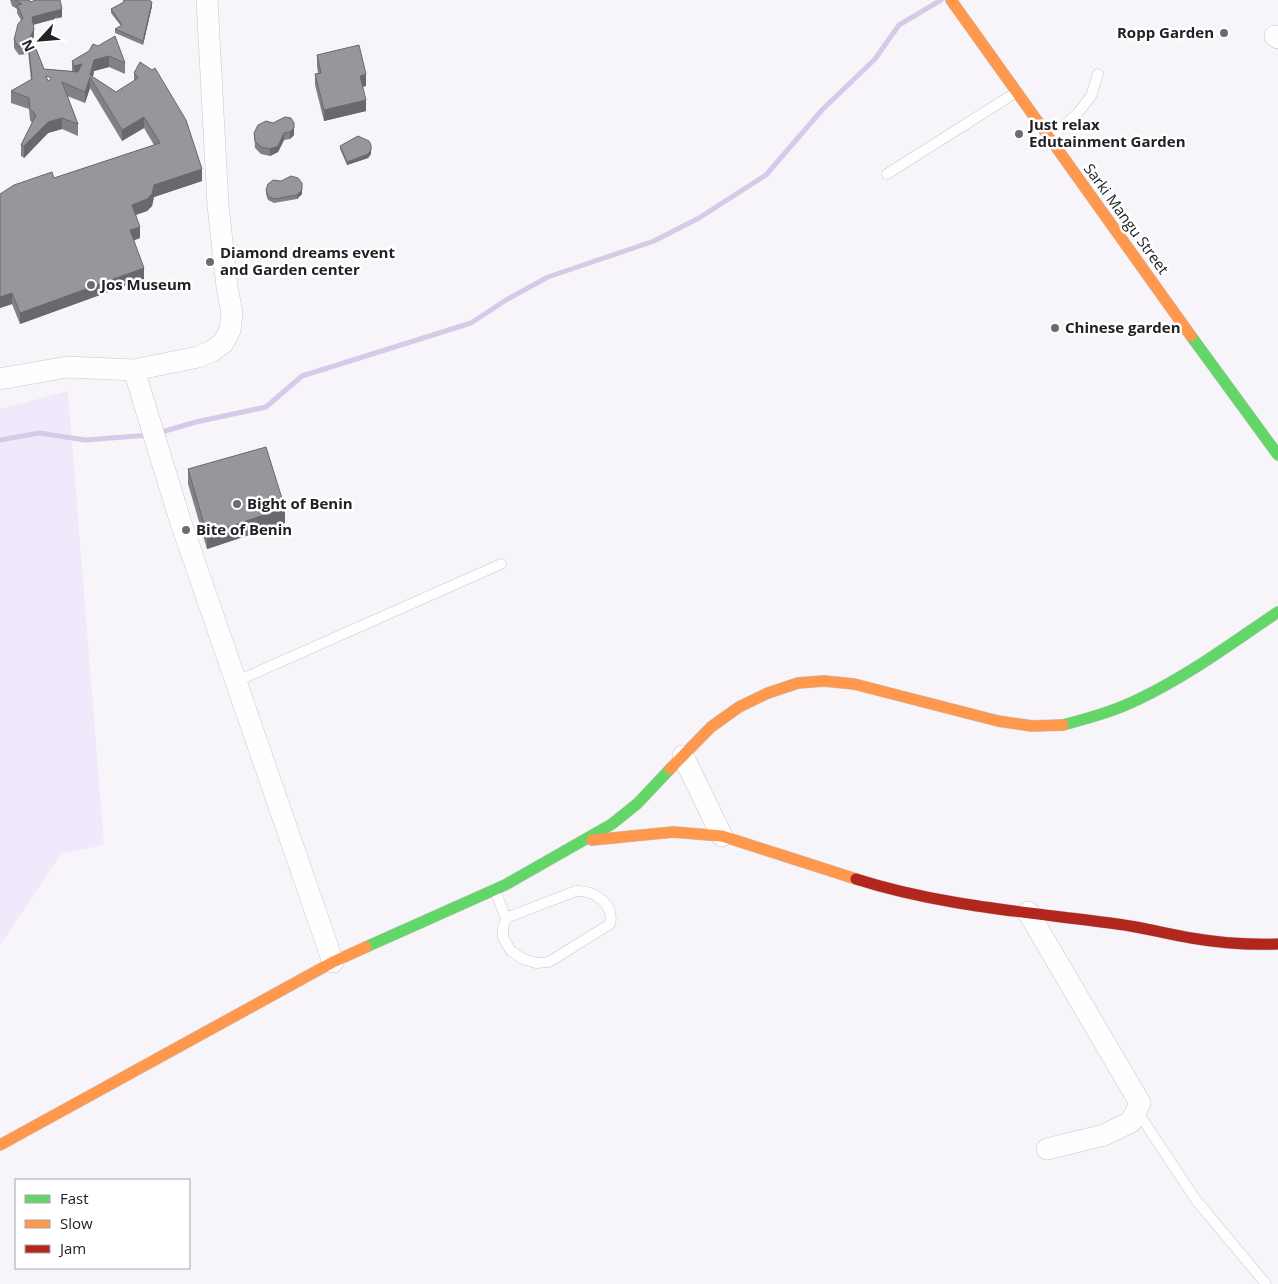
<svg xmlns="http://www.w3.org/2000/svg" width="1278" height="1284" font-family="'Open Sans',sans-serif">
	<rect width="100%" height="100%" fill="#f7f5f9"/>
	<path fill="#f0e9fc" d="M68,391L104,845L61,854L0,945V409Z"/>
	<g fill="none" stroke-linecap="round" stroke-linejoin="round">
		<g stroke="#d6cae9" stroke-width="5">
			<path d="M158,433L196,422L266,407L302,376L471,323L506,300L548,277L654,241L699,218L766,175L822,110L875,59L899,25L941,0"/>
			<path d="M0,440L39,433L85,440L150,435"/>
		</g>
		<defs>
			<g id="lane">
				<path d="M1050,138L1077,114L1091,96L1098,74"/>
				<path d="M887,174L1015,93"/>
				<path d="M235,682L501,564"/>
				<path d="M495,891L506,918L503,928V938L511,951L523,959L536,963L549,962L610,924C615,904 594,890 576,891L506,918"/>
				<path d="M1137,1111L1196,1200L1266,1284"/>
			</g>
			<g id="street">
				<path d="M1275,36L1278,38"/>
				<path d="M134,370L180,520L333,962"/>
				<path d="M0,379L67,367L134,370L198,357L212,351L223,343L230,330L232,313L227,287L218,205L207,0"/>
				<path d="M683,756L722,836"/>
				<path d="M1028,912L1140,1103L1131,1122L1104,1135L1047,1149"/>
			</g>
			<g id="fast">
				<path d="M1191,336L1278,455"/>
				<path d="M1063,725C1089,718 1115,711 1139,699C1188,676 1233,642 1278,612"/>
				<path d="M366,947L505,885L612,824L638,803L670,769"/>
			</g>
			<g id="slow">
				<path d="M951,0L1191,336"/>
				<path d="M670,769L711,727L739,707L768,693L798,683L824,681L854,684L998,721L1032,726L1063,725"/>
				<path d="M592,840L673,832L722,836L856,879"/>
				<path d="M0,1145L333,962L366,947"/>
			</g>
			<path id="jam" d="M856,879C940,906 1030,912 1117,924C1142,927 1166,934 1191,938C1220,943 1249,945 1278,944"/>
		</defs>
		<use href="#lane" stroke="#c8c7c9" stroke-width="11"/>
		<use href="#street" stroke="#c8c7c9" stroke-width="22"/>
		<use href="#fast" stroke="#c8c7c9" stroke-width="12"/>
		<use href="#slow" stroke="#c8c7c9" stroke-width="12"/>
		<use href="#jam" stroke="#c8c7c9" stroke-width="12"/>
		<use href="#lane" stroke="#fefefe" stroke-width="10"/>
		<use href="#street" stroke="#fefefe" stroke-width="21"/>
		<use href="#fast" stroke="#63d668" stroke-width="11"/>
		<use href="#slow" stroke="#ff974d" stroke-width="11"/>
		<use href="#jam" stroke="#b3261e" stroke-width="11"/>
	</g>
	<g fill="#838087" fill-rule="evenodd">
		<path d="M10,0H29L30,2L62,17L33,25L34,36L32,40L44,69L72,71V61L89,51L93,44L125,63V74L109,67L94,71L93,77L116,92L134,81V73L140,62L202,181L154,197L152,206L147,211L136,215L140,238L134,240L144,279L20,324L12,304L0,308L54,178L154,145L144,128L122,141L90,88L85,103L67,96L78,124V136L62,129L48,133L24,158L21,156V145L32,123L30,120L29,109L11,103V91L31,80L28,51L27,54L19,55L14,48V40L21,20L17,13V9L12,6ZM46,76L52,78L48,81Z"/>
		<path d="M123,0H149L152,6L143,45L115,33V29L121,26L111,13V9L124,2Z"/>
		<path d="M317,55L366,86L362,87L366,111L324,121L315,85V74L318,73L317,66Z"/>
		<path d="M273,123H294V135L290,139L284,140L278,152L270,156L261,154L255,148L254,133Z"/>
		<path d="M371,145V154L368,158L347,165L340,149V146Z"/>
		<path d="M302,183V194L297,199L274,203L268,200L266,194V190Z"/>
		<path d="M188,469L285,523L207,549L188,484Z"/>
	</g>
	<g fill="#6a686e">
		<path d="M152,2V6L143,45V41Z"/>
		<path d="M62,9V17L32,25V17Z"/>
		<path d="M34,29V36L29,49L28,43Z"/>
		<path d="M109,56V67L94,71L92,80L90,75L94,60Z"/>
		<path d="M82,64L74,77V66Z"/>
		<path d="M366,74V86L360,87V76Z"/>
		<path d="M90,77V88L85,103V92Z"/>
		<path d="M366,100V111L324,121V110Z"/>
		<path d="M144,117V128L122,141V130Z"/>
		<path d="M62,118V129L48,133L24,158V146L48,122Z"/>
		<path d="M294,128V135L290,139V132Z"/>
		<path d="M284,133V140L278,152L270,156V149Z"/>
		<path d="M371,150V154L368,158L347,165V162Z"/>
		<path d="M202,169V181L154,197L152,206L147,211L132,216V205L154,185Z"/>
		<path d="M302,190V194L297,199V195Z"/>
		<path d="M140,227V238L130,242V230Z"/>
		<path d="M144,268V279L20,324V313Z"/>
		<path d="M12,293V304L0,308V297Z"/>
		<path d="M285,508V523L207,549V534Z"/>
	</g>
	<g fill="#98959d" stroke="#6a686e" fill-rule="evenodd">
		<path d="M15,0H29L30,2L36,0H60L62,9L32,17L34,29L29,40H28V43L27,46L19,47L14,40L18,24L23,18L17,5L22,4Z"/>
		<path d="M124,0H149L152,2L143,41L115,29L122,25L111,9L124,2Z"/>
		<path d="M115,36L125,63L109,56L94,60L90,75L116,92L138,78L134,73L140,62L152,70L155,68L186,120L202,169L154,185L152,194L147,199L132,205L140,227L130,230L144,268L20,313L12,293L0,297V194L14,185L52,172L54,178L160,143L144,117L122,130L90,77L85,92L62,82L78,124L62,118L48,122L24,146L21,145L36,115L30,109L29,98L11,91L32,79L28,40L32,39L44,69L78,72L82,64L74,66L72,61L89,51L93,44L98,46ZM46,76L52,78L48,81Z"/>
		<path d="M359,45L366,74L360,76L366,100L324,110L315,74L321,73L317,55Z"/>
		<path d="M285,117L291,118L294,123V128L290,132L284,133L278,146L270,149L261,147L255,141L254,133L258,125L266,121L273,123Z"/>
		<path d="M358,136L369,141L371,145V150L368,154L347,162L340,146Z"/>
		<path d="M291,176L298,178L302,183V190L297,195L274,199L268,196L266,190L268,184L273,180L281,181Z"/>
		<path d="M266,447L285,508L207,534L188,469Z"/>
	</g>
	<g fill="#6d6b6e" stroke="#fff" stroke-width="2">
		<circle cx="1224" cy="33" r="5"/>
		<circle cx="1019" cy="134" r="5"/>
		<circle cx="210" cy="262" r="5"/>
		<circle cx="91" cy="285" r="5"/>
		<circle cx="1055" cy="328" r="5"/>
		<circle cx="237" cy="504" r="5"/>
		<circle cx="186" cy="530" r="5"/>
	</g>
	<g text-anchor="middle" stroke-width="5" stroke-linejoin="round" paint-order="stroke">
		<g font-size="15" font-weight="bold" fill="#222123" stroke="#fff" text-anchor="start">
			<text x="1214" y="38" text-anchor="end">Ropp Garden</text>
			<text x="1029" y="130">Just relax<tspan x="1029" dy="17">Edutainment Garden</tspan></text>
			<text x="220" y="258">Diamond dreams event<tspan x="220" dy="17">and Garden center</tspan></text>
			<text x="101" y="290">Jos Museum</text>
			<text x="1065" y="333">Chinese garden</text>
			<text x="247" y="509">Bight of Benin</text>
			<text x="196" y="535">Bite of Benin</text>
		</g>
		<g font-size="15" fill="#222123" stroke="#fff">
			<text transform="translate(1126 219) rotate(54)" y="5">Sarki Mangu Street</text>
		</g>
	</g>
	<rect x="15" y="1179" width="175" height="90" fill="#ffffff" stroke="#a7a6a7"/>
	<rect x="25" y="1195" width="25" height="8" fill="#63d668" stroke="#a7a6a7"/>
	<text x="60" y="1204" font-size="15" fill="#222123">Fast</text>
	<rect x="25" y="1220" width="25" height="8" fill="#ff974d" stroke="#a7a6a7"/>
	<text x="60" y="1229" font-size="15" fill="#222123">Slow</text>
	<rect x="25" y="1245" width="25" height="8" fill="#b3261e" stroke="#a7a6a7"/>
	<text x="60" y="1254" font-size="15" fill="#222123">Jam</text>
	<g transform="translate(40 40) rotate(244)" stroke="#ffffff" stroke-width="4" paint-order="stroke">
	<path d="M0-4L9 19L0 12L-9 19Z" fill="#222123"/>
	<text y="-8" font-size="14" font-weight="bold" text-anchor="middle" fill="#222123">N</text>
	</g>
</svg>
